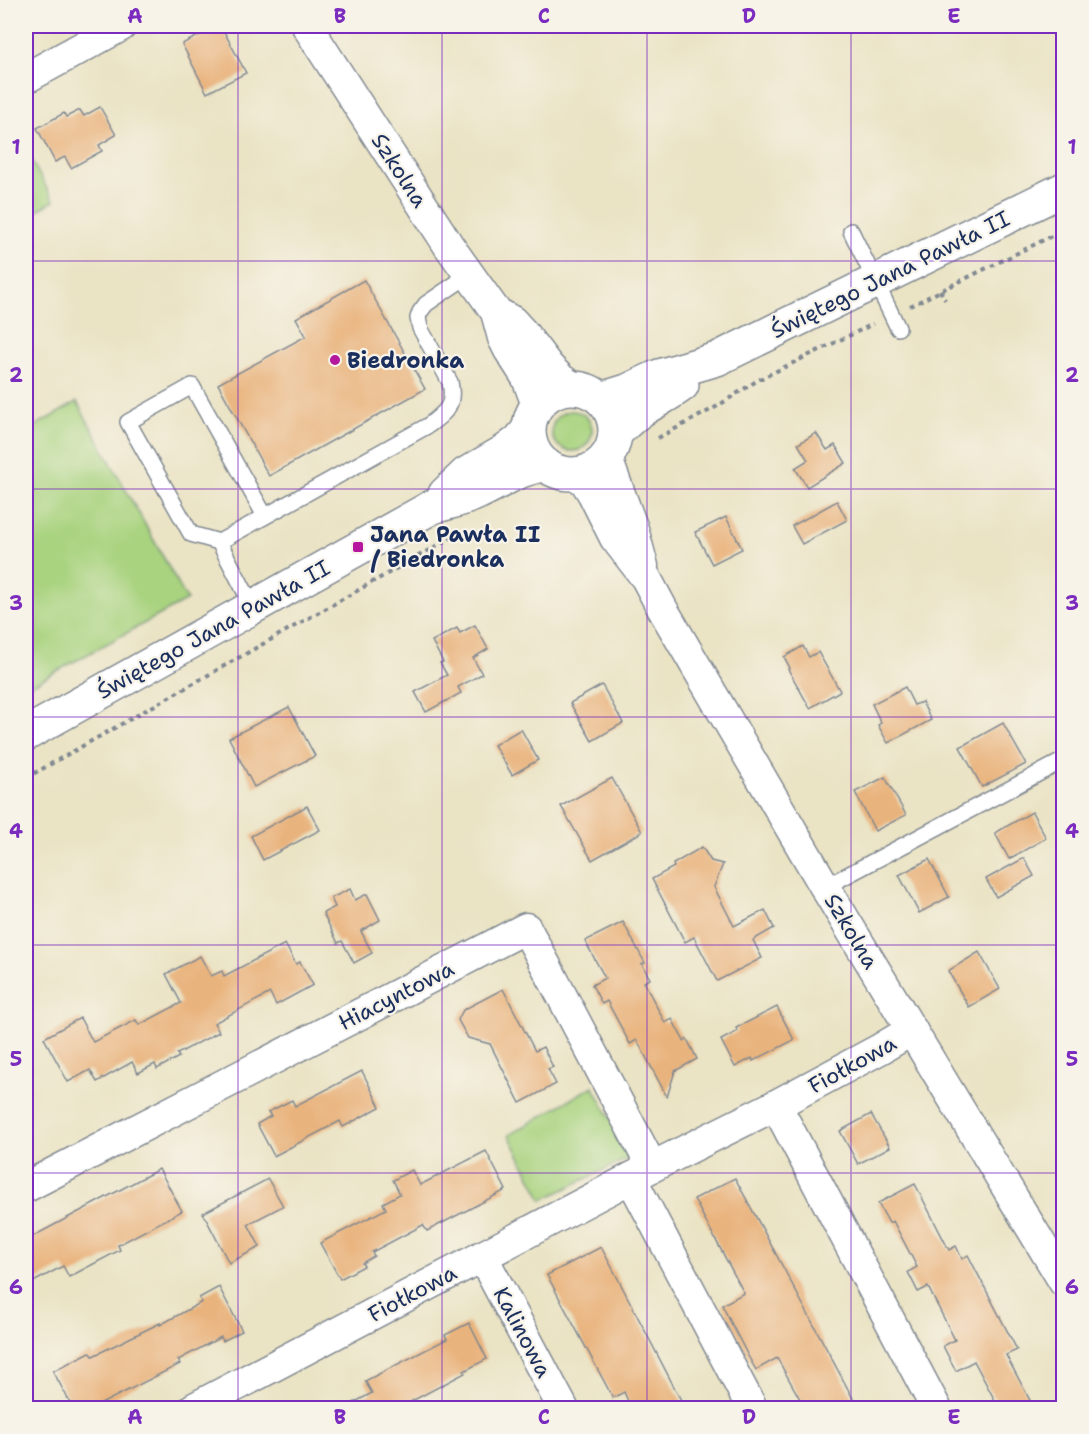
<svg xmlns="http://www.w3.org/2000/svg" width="1089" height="1434" font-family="'Shantell Sans',sans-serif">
	<rect width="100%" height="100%" fill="#f7f3e8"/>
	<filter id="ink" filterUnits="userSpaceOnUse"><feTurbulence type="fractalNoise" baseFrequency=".0167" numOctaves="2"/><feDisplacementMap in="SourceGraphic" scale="12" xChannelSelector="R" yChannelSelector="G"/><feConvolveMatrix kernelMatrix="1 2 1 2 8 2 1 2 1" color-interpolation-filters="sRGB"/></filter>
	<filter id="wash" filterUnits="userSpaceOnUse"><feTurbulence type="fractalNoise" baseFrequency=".008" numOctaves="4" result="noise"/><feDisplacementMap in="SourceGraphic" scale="24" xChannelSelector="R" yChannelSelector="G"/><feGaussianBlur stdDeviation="1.35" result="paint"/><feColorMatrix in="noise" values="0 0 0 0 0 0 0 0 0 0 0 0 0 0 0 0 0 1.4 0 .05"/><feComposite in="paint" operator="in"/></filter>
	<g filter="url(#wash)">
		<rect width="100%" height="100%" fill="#eae3c4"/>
		<g fill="#a9d37f" stroke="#62816e" stroke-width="1.5">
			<path d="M26,151L54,201L26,217Z"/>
			<path d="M77,402L187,600L26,688V431Z"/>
			<circle cx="572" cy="431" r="20"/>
			<path d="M593,1086L631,1157L542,1200L509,1135Z"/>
		</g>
		<g id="blocks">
			<g fill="#e9b37d">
				<path d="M218,26H221L246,73L207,93L182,44Z"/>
				<path d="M100,107L116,135L99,145L102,151L71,168L65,157L55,162L37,128L64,113L66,117L80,110L84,116Z"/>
				<path d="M364,280L425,389L269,476L218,384L306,336L296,318Z"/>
				<path d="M816,433L827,450L835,445L846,463L807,487L795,468L808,460L798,444Z"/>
				<path d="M837,501L847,520L802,544L792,526Z"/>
				<path d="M726,517L742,549L712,564L695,532Z"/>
				<path d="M475,625L488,649L473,658L482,674L458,687L461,693L426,712L415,692L447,675L440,663L443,662L432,641L457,628L460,633Z"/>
				<path d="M803,646L809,657L818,652L840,691L810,708L788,669L790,668L784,657Z"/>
				<path d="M602,685L623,723L592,741L570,703Z"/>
				<path d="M905,687L914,705L922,702L931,720L888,743L878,725L881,723L872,704Z"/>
				<path d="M289,707L315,756L254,787L229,738Z"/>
				<path d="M1003,723L1026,764L982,787L960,747Z"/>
				<path d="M521,729L538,760L512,775L494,745Z"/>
				<path d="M885,777L906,815L875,831L855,792Z"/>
				<path d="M612,778L642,832L592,860L561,806Z"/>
				<path d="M307,806L320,830L263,860L251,836Z"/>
				<path d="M1032,812L1046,838L1009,859L995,833Z"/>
				<path d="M702,847L711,861L723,864L714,887L734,926L765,910L774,928L753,940L762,958L717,981L694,937L685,942L652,879L674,867L673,864Z"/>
				<path d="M1024,858L1034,876L996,897L986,879Z"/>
				<path d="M929,859L949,897L919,913L899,875Z"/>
				<path d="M350,889L355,900L367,894L380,920L361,931L372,953L354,963L342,941L338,943L323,913L335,907L331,898Z"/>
				<path d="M623,922L645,963L642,964L650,979L644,982L665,1023L672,1019L684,1041L687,1039L697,1059L675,1071L667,1097L637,1040L630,1044L607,1001L602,1004L592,985L605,978L585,941Z"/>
				<path d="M285,944L296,964L300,962L313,985L276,1005L270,993L214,1023L219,1032L177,1054L179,1057L157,1069L155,1064L138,1073L132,1062L97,1082L90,1070L68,1082L44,1038L80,1018L93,1042L136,1020L139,1025L181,1003L166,974L200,956L211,976L222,971L224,976Z"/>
				<path d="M979,952L1000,989L969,1007L948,971Z"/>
				<path d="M503,989L535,1051L543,1047L553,1067L548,1069L556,1084L520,1103L490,1044L468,1038L458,1020L463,1010Z"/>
				<path d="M777,1007L794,1040L753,1061L752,1058L735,1067L721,1040L738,1031L736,1028Z"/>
				<path d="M362,1071L380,1107L343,1127L340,1121L274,1156L257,1124L271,1116L268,1112L292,1100L295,1106Z"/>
				<path d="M871,1114L890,1147L858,1164L840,1131Z"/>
				<path d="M486,1151L506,1190L427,1231L423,1225L372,1252L374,1256L362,1263L364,1266L340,1279L320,1243L386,1209L383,1203L400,1194L393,1180L412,1170L420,1185Z"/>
				<path d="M159,1169L182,1211L118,1245L120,1250L69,1277L63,1266L26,1286V1240Z"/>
				<path d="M735,1178L784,1269L858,1408H805L777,1358L756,1370L747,1354L722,1305L744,1293L694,1199Z"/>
				<path d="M268,1179L283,1206L248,1224L260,1247L229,1263L203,1213Z"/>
				<path d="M915,1184L949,1250L956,1246L962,1259L968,1255L1017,1350L1006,1355L1034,1408H999L974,1361L956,1371L943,1346L955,1340L928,1287L918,1292L908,1272L917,1267L893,1221L889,1223L878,1203Z"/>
				<path d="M601,1247L616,1275L685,1408H631L624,1392L613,1398L547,1275Z"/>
				<path d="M219,1287L242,1331L223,1341L221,1337L178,1360L180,1364L93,1408H73L53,1371L90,1352L93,1356L160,1323V1325L202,1302L199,1298Z"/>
				<path d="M469,1323L487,1359L464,1371L465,1373L399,1408H344L372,1393L365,1381L447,1339L445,1335Z"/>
			</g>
		</g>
	</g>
	<g filter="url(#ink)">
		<use href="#blocks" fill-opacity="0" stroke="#828991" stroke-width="1.5"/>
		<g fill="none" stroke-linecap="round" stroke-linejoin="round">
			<defs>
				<g id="service">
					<path d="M851,231L898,328"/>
					<path d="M219,542L429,425C447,411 455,405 450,382L420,328L418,318L420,312L426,304L470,274"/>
					<path d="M253,607L219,542L191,534L128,422L192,386L265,516"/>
					<path d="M825,887L1064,760"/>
				</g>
				<g id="minor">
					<path d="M307,26L449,246L496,312L503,338L509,350L527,378L537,405"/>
					<path d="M26,78L121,26"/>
					<path d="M496,312L512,321L523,333L549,367L561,379L574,388"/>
					<path d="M608,455L610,467L633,529L643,566"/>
					<path d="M578,474L586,483L593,494L615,538L646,578L662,608L825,887L1064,1282"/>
					<path d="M776,1105L936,1408"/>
					<path d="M631,1178L752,1408"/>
					<path d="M26,1187L526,928L652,1167"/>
					<path d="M482,1256L563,1408"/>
					<path d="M194,1408L652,1167L776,1105L880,1049L912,1030"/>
				</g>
				<g id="tertiary">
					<circle cx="572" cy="431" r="43"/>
					<path d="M601,399L627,391L659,376L717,359L1064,189"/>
					<path d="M615,434C623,425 631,418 640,411C654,402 669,395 682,385"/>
					<path d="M445,494L466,474L507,450L519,441L528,430"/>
					<path d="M26,734L432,507C447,503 463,500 477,493C500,483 519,467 546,465"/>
				</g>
			</defs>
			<use href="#service" stroke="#828991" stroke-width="18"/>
			<use href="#minor" stroke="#828991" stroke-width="33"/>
			<use href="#tertiary" stroke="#828991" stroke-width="36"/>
			<g stroke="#828991" stroke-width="4" stroke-dasharray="4.5 4.5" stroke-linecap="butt">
				<path d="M940,290L945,300"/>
				<path d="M910,306L1064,230"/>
				<path d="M658,438L716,407L758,380L873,324"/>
				<path d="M26,778L461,532"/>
			</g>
			<use href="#service" stroke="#fff" stroke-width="15"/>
			<use href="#minor" stroke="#fff" stroke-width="30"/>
			<use href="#tertiary" stroke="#fff" stroke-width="33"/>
		</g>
	</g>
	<path fill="none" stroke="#7b2cbf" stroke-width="1.5" stroke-opacity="0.55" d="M238,26V1408M442,26V1408M647,26V1408M851,26V1408M26,261H1064M26,489H1064M26,717H1064M26,945H1064M26,1173H1064"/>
	<g fill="#b5179e" stroke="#f7f3e8" stroke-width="2">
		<circle cx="335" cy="360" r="6"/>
		<rect x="352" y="541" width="12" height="12" rx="3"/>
	</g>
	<g text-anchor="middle" stroke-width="4.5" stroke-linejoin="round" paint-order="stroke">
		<g font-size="22" fill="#1b2f5e" stroke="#f7f3e8">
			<text transform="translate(400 170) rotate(57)" y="8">Szkolna</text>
			<text transform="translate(890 274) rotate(-26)" y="8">Świętego Jana Pawła II</text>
			<text transform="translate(213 629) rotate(-29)" y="8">Świętego Jana Pawła II</text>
			<text transform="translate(852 931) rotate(59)" y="8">Szkolna</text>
			<text transform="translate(396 995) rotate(-27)" y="8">Hiacyntowa</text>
			<text transform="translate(852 1064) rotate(-29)" y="8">Fiołkowa</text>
			<text transform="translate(412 1293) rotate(-28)" y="8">Fiołkowa</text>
			<text transform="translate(523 1332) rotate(62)" y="8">Kalinowa</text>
		</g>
		<g font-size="22" font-weight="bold" fill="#1b2f5e" stroke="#f7f3e8" text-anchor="start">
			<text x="347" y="368">Biedronka</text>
			<text x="370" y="542">Jana Pawła II<tspan x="370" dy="25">/ Biedronka</tspan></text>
		</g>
	</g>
	<rect width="1089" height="1434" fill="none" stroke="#f7f3e8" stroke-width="66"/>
	<rect x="33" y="33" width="1023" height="1368" fill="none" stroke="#7b2cbf" stroke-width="2"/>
	<g font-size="20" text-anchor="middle" font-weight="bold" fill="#7b2cbf">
		<text x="135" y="23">A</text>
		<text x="340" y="23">B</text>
		<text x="544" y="23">C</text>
		<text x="749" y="23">D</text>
		<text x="954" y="23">E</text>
		<text x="16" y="154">1</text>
		<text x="1072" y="154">1</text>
		<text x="16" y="382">2</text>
		<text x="1072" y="382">2</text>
		<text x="16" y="610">3</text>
		<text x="1072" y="610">3</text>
		<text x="16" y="838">4</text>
		<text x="1072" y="838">4</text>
		<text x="16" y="1066">5</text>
		<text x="1072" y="1066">5</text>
		<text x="16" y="1294">6</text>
		<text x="1072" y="1294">6</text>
		<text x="135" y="1424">A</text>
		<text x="340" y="1424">B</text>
		<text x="544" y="1424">C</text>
		<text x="749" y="1424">D</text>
		<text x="954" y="1424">E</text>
	</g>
</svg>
